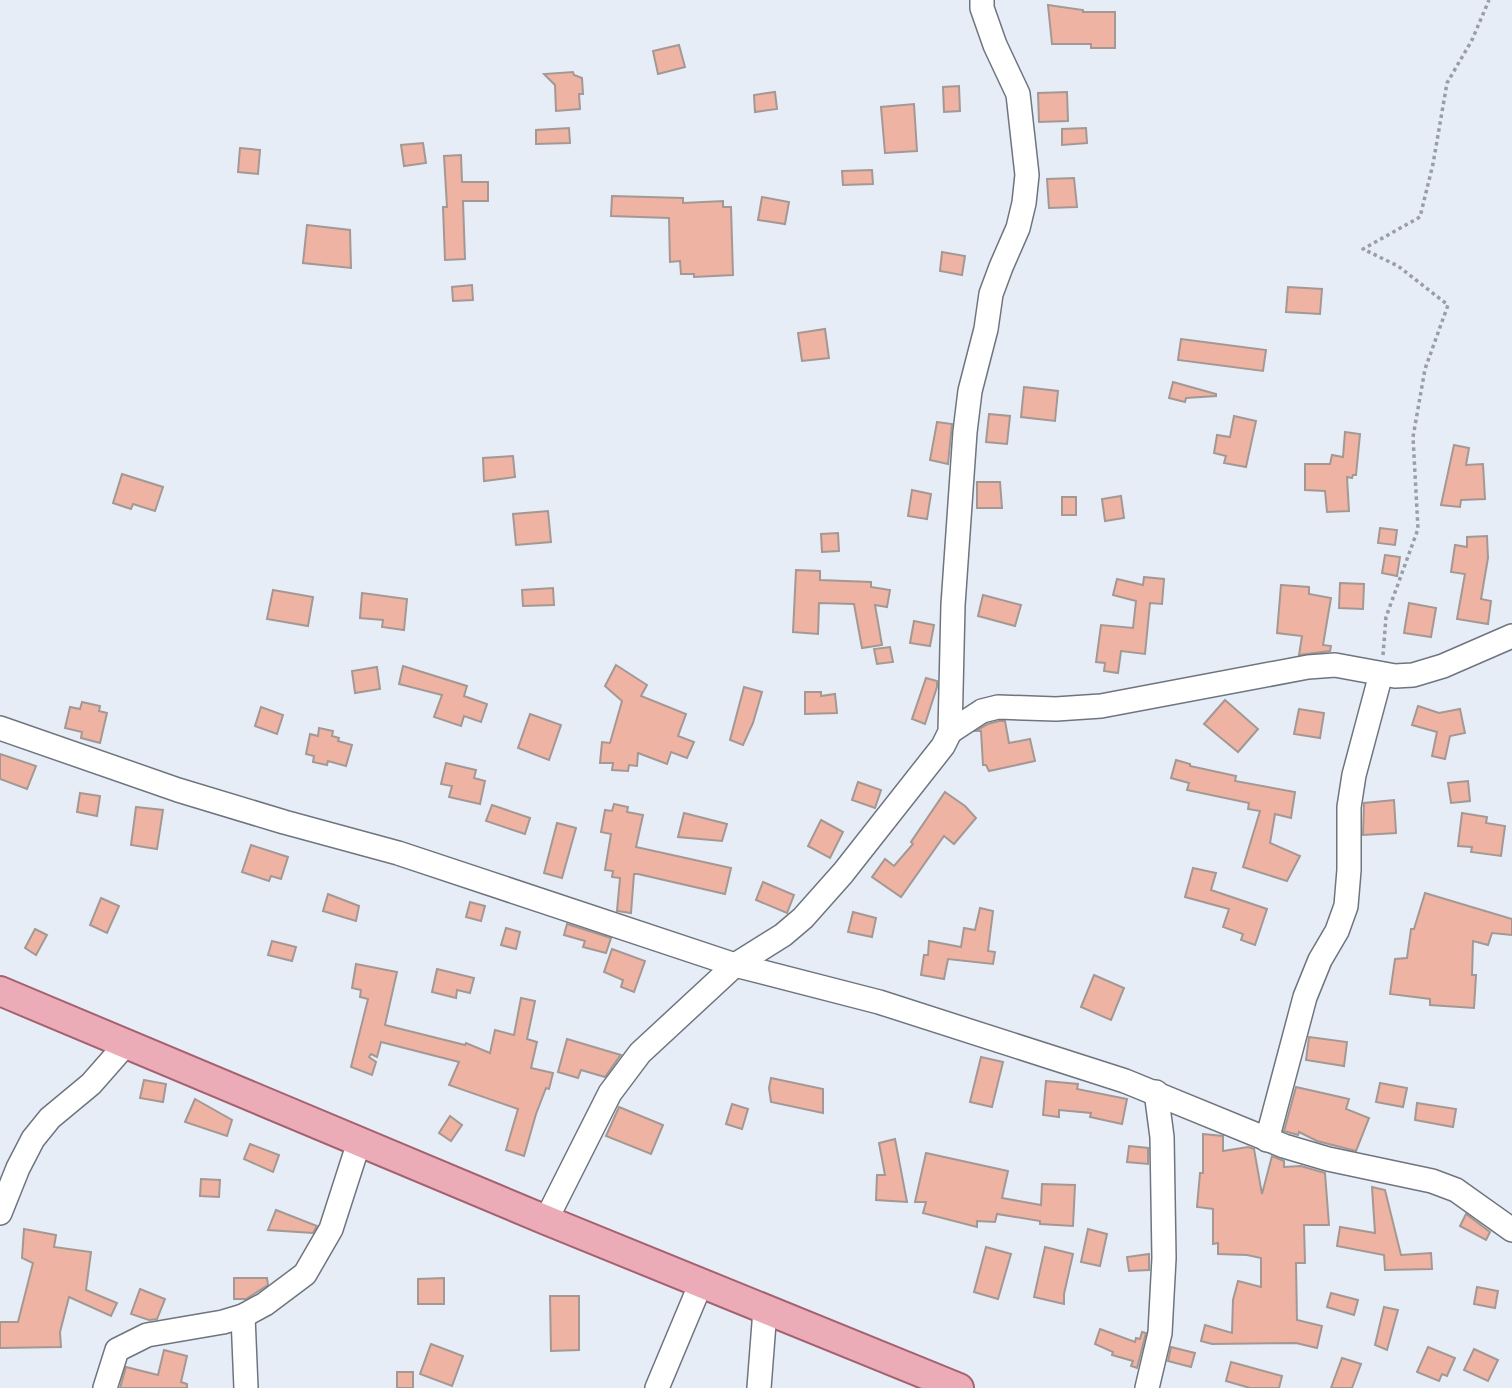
<svg xmlns="http://www.w3.org/2000/svg" width="1512" height="1388" font-family="'DejaVu Sans',sans-serif">
	<rect width="100%" height="100%" fill="#e6edf7"/>
	<g fill="#eeb3a2" stroke="#a49894" stroke-width="2">
		<path d="M1048,5L1083,10V12H1115V48H1091V44H1052Z"/>
		<path d="M679,45L685,67L658,74L653,51Z"/>
		<path d="M573,72L574,75L582,78L583,94H579L580,109L556,111L555,85L544,74Z"/>
		<path d="M959,86L960,111L944,112L943,87Z"/>
		<path d="M775,92L777,109L755,112L754,95Z"/>
		<path d="M1067,92L1068,121L1039,122L1038,93Z"/>
		<path d="M914,104L917,151L885,153L881,107Z"/>
		<path d="M569,128L570,143L536,144V130Z"/>
		<path d="M1086,128L1087,143L1062,145V129Z"/>
		<path d="M423,143L426,163L404,166L401,145Z"/>
		<path d="M240,148L260,150L258,174L238,172Z"/>
		<path d="M461,155L462,182H488V201H463L465,259L445,260L443,207H447L444,156Z"/>
		<path d="M872,170L873,184L843,185L842,171Z"/>
		<path d="M1074,178L1077,207L1049,208L1047,179Z"/>
		<path d="M612,196L683,198V203L723,201V207H731L733,275L694,277V274H681L680,261L670,262L669,218L611,216Z"/>
		<path d="M762,197L789,202L785,224L758,220Z"/>
		<path d="M307,225L350,230L351,268L303,263Z"/>
		<path d="M942,252L965,256L962,275L940,271Z"/>
		<path d="M472,285L473,300L453,301L452,287Z"/>
		<path d="M1288,287L1322,289L1320,314L1286,312Z"/>
		<path d="M825,329L829,358L802,361L798,333Z"/>
		<path d="M1181,339L1266,350L1263,371L1178,360Z"/>
		<path d="M1173,382L1216,394V396L1186,398L1185,402L1169,398Z"/>
		<path d="M1024,387L1058,391L1055,421L1021,417Z"/>
		<path d="M989,414L1010,416L1007,444L986,442Z"/>
		<path d="M1234,416L1256,421L1246,467L1224,463L1226,456L1214,453L1217,435L1230,437Z"/>
		<path d="M937,422L952,424L948,464L930,460Z"/>
		<path d="M1345,432L1360,434L1356,475H1353L1352,478L1347,477L1349,511L1327,512L1325,491L1305,490V464H1330L1332,455L1343,457Z"/>
		<path d="M1454,445L1469,448L1466,465L1483,464L1485,499L1461,500L1460,507L1441,505Z"/>
		<path d="M513,456L515,477L484,481L483,458Z"/>
		<path d="M122,474L163,487L155,511L133,504L131,509L113,503Z"/>
		<path d="M977,482H1000L1002,508H977Z"/>
		<path d="M912,490L931,494L927,519L908,516Z"/>
		<path d="M1121,496L1124,518L1105,521L1102,499Z"/>
		<rect x="1062" y="497" width="14" height="18"/>
		<path d="M548,511L551,542L516,545L513,514Z"/>
		<path d="M1380,528L1397,530L1395,545L1378,543Z"/>
		<path d="M838,533L839,551L822,552L821,534Z"/>
		<path d="M1487,536L1488,558L1481,599L1491,601L1488,624L1457,619L1465,574L1451,572L1455,545L1467,547V537Z"/>
		<path d="M1385,555L1400,557L1397,576L1382,573Z"/>
		<path d="M796,570L820,571V580L871,582V587L890,590L887,607L875,605L882,645L862,648L854,604L819,603L818,634L793,632Z"/>
		<path d="M1144,577L1164,579L1162,604L1150,603L1145,654L1121,651L1118,673L1104,671L1105,663L1096,662L1101,625L1133,628L1136,601L1113,595L1117,579L1143,585Z"/>
		<path d="M1340,583L1364,584L1363,609L1339,608Z"/>
		<path d="M1281,585L1309,587V594L1331,598L1323,645L1331,646L1330,651L1299,655L1302,636L1277,633Z"/>
		<path d="M553,588L554,605L523,606L522,590Z"/>
		<path d="M273,590L313,597L308,626L267,619Z"/>
		<path d="M362,593L407,599L404,630L382,627L383,620L360,618Z"/>
		<path d="M983,595L1021,605L1015,626L978,616Z"/>
		<path d="M1409,603L1436,608L1431,637L1404,633Z"/>
		<path d="M914,621L934,625L930,646L910,643Z"/>
		<path d="M890,647L893,662L877,664L874,649Z"/>
		<path d="M616,665L647,685L641,696L686,714L678,736L694,742L687,758L671,752L667,764L638,753L637,766L629,765L628,771L612,770L613,763H600L602,742L610,743L622,701L605,686Z"/>
		<path d="M403,666L467,686L464,696L487,704L481,722L464,716L461,726L434,717L442,695L399,684Z"/>
		<path d="M377,667L380,689L355,693L352,671Z"/>
		<path d="M926,678L937,681V687L925,724L912,719Z"/>
		<path d="M744,687L762,692L753,723L743,745L730,740Z"/>
		<path d="M805,692H821V696L835,694L837,713L805,714Z"/>
		<path d="M1225,700L1258,729L1238,752L1204,724Z"/>
		<path d="M82,702L100,706L99,711L107,713L100,743L81,738L82,732L65,728L70,707L80,709Z"/>
		<path d="M1418,706L1439,713L1460,709L1465,733L1450,736L1445,759L1432,756L1437,732L1412,725Z"/>
		<path d="M261,707L283,715L277,734L255,726Z"/>
		<path d="M1299,709L1324,713L1320,738L1294,734Z"/>
		<path d="M530,714L561,725L549,760L518,748Z"/>
		<path d="M999,721H1005L1009,743L1030,739L1035,761L989,771L986,765H983L981,731H976L988,724Z"/>
		<path d="M319,728L333,731L332,736L339,738L338,741L352,745L346,766L328,761L327,765L313,762L314,756L306,754L310,734L318,736Z"/>
		<path d="M0,754L36,766L27,789L0,779Z"/>
		<path d="M1176,760L1190,764V766L1236,776L1235,781L1295,792L1291,818L1275,814L1270,843L1300,856L1287,881L1243,867L1260,811L1248,809L1249,803L1187,790L1189,783L1171,778Z"/>
		<path d="M446,763L476,770L474,778L485,781L480,804L449,797L452,786L441,784Z"/>
		<path d="M1468,781L1470,801L1451,803L1448,783Z"/>
		<path d="M858,782L881,790L875,808L852,800Z"/>
		<path d="M945,792L965,806L976,818L954,844L944,836L901,897L872,877L885,859L894,866L913,844L911,842Z"/>
		<path d="M80,793L100,796L97,816L77,812Z"/>
		<path d="M1394,800L1396,833L1363,835L1364,803Z"/>
		<path d="M614,804L628,807L627,812L643,815L636,847L731,868L725,894L638,874H634L631,913L617,911L620,878L612,877L613,871L605,870L611,834L601,832L605,810L612,811Z"/>
		<path d="M492,805L530,818L525,834L486,821Z"/>
		<path d="M136,807L163,810L157,849L131,845Z"/>
		<path d="M684,813L727,824L722,841L678,837Z"/>
		<path d="M1462,813L1487,817L1486,823L1505,826L1501,856L1471,852L1472,847L1458,846Z"/>
		<path d="M821,820L843,832L830,858L808,846Z"/>
		<path d="M557,823L576,828L562,878L544,873Z"/>
		<path d="M251,845L288,857L281,879L271,876L269,881L242,872Z"/>
		<path d="M1193,868L1216,873L1211,890L1267,909L1255,945L1241,940L1243,934L1223,927L1229,909L1185,897Z"/>
		<path d="M763,882L794,895L787,913L756,900Z"/>
		<path d="M1425,893L1512,919V935L1492,933L1488,945L1473,941L1472,975H1476L1474,1008L1430,1005V999L1390,994L1395,959L1407,958L1411,929H1414Z"/>
		<path d="M328,894L359,906L356,921L323,911Z"/>
		<path d="M101,898L119,906L107,933L90,925Z"/>
		<path d="M470,902L485,906L481,921L466,917Z"/>
		<path d="M980,908L993,911L988,951L995,952L993,964L948,959L944,979L921,975L924,955H928L929,941L961,947L964,928L975,930Z"/>
		<path d="M853,912L876,918L872,937L848,932Z"/>
		<path d="M567,924L611,938L606,953L583,947L585,941L564,935Z"/>
		<path d="M506,928L520,932L516,949L501,945Z"/>
		<path d="M35,929L47,935L36,955L25,948Z"/>
		<path d="M272,941L296,947L292,961L268,955Z"/>
		<path d="M612,949L645,961L634,992L621,987L623,980L604,972Z"/>
		<path d="M356,964L397,972L385,1025L465,1045L466,1043L490,1053L495,1030L514,1035L521,998L535,1001L527,1039L537,1042L531,1068L553,1073L549,1089L546,1088L536,1114L524,1156L506,1150L518,1109L449,1085L459,1062L381,1042L377,1057L371,1054L369,1057L376,1062L372,1075L351,1067L368,999L360,997L361,990L352,988Z"/>
		<path d="M437,969L474,978L470,993L457,990L456,998L432,992Z"/>
		<path d="M1094,975L1124,988L1111,1020L1081,1007Z"/>
		<path d="M1309,1037L1347,1042L1344,1066L1306,1060Z"/>
		<path d="M567,1039L621,1055L620,1056L605,1077L581,1070L578,1078L558,1072Z"/>
		<path d="M981,1057L1003,1062L992,1107L970,1102Z"/>
		<path d="M771,1078L823,1089V1113L771,1102L769,1088Z"/>
		<path d="M144,1080L166,1084L163,1102L140,1098Z"/>
		<path d="M1046,1081L1078,1084L1077,1089L1127,1099L1122,1124L1090,1117L1091,1113L1059,1110V1117L1043,1115Z"/>
		<path d="M1380,1083L1407,1088L1403,1107L1376,1102Z"/>
		<path d="M1296,1087L1349,1099L1346,1109L1369,1118L1356,1151L1317,1141L1299,1132L1298,1135L1284,1131Z"/>
		<path d="M195,1099L232,1120L227,1136L185,1122Z"/>
		<path d="M1417,1103L1456,1109L1453,1127L1415,1120Z"/>
		<path d="M732,1104L748,1109L742,1129L726,1124Z"/>
		<path d="M619,1107L663,1125L651,1154L606,1136Z"/>
		<path d="M450,1116L462,1125L451,1141L439,1133Z"/>
		<path d="M1203,1134L1223,1136V1151L1248,1147L1254,1149L1262,1194L1272,1156L1284,1161V1167L1301,1166L1325,1173L1329,1225H1304L1305,1263H1296L1297,1320L1322,1326L1317,1348L1296,1343L1212,1344L1201,1341L1205,1325L1232,1333L1233,1300L1238,1281L1261,1287V1258L1247,1255L1218,1254V1243L1213,1244V1209L1197,1207L1200,1173H1203Z"/>
		<path d="M895,1139L907,1202L876,1200L877,1175H885L879,1143Z"/>
		<path d="M250,1144L279,1155L273,1172L244,1159Z"/>
		<path d="M1129,1146L1148,1148V1164L1127,1162Z"/>
		<path d="M926,1153L1008,1171L1002,1198L1041,1205L1042,1184L1075,1185L1073,1226L1040,1224V1221L997,1214L995,1222L977,1221V1227L923,1213L926,1202H915Z"/>
		<path d="M201,1179L220,1180L219,1197L200,1196Z"/>
		<path d="M1372,1187L1385,1190L1401,1255L1431,1253L1432,1269L1385,1270L1384,1255L1337,1246L1340,1227L1375,1233Z"/>
		<path d="M276,1210L317,1226L313,1233L268,1230Z"/>
		<path d="M1466,1214L1490,1232L1486,1240L1460,1226Z"/>
		<path d="M24,1229L56,1235L54,1247L91,1252L86,1290L117,1303L111,1316L69,1297L60,1332L61,1347L0,1348V1322H18L33,1263L22,1258Z"/>
		<path d="M1088,1229L1107,1234L1100,1266L1081,1262Z"/>
		<path d="M986,1247L1011,1254L998,1299L974,1292Z"/>
		<path d="M1045,1247L1073,1254L1064,1294V1304L1034,1297Z"/>
		<path d="M1149,1254V1270L1129,1271L1127,1257Z"/>
		<path d="M234,1278H267L268,1285L246,1299H234Z"/>
		<path d="M444,1278V1304H418V1279Z"/>
		<path d="M1477,1287L1498,1291L1495,1308L1474,1304Z"/>
		<path d="M140,1289L165,1299L157,1319L149,1320L131,1314Z"/>
		<path d="M1331,1293L1358,1300L1354,1315L1327,1307Z"/>
		<path d="M550,1296H579V1350L551,1351Z"/>
		<path d="M1384,1307L1398,1310L1387,1350L1375,1345Z"/>
		<path d="M1100,1329L1135,1342L1136,1338L1140,1339L1142,1332L1146,1333L1137,1368L1131,1366L1133,1361L1112,1355L1113,1352L1095,1344Z"/>
		<path d="M431,1344L463,1356L452,1386L420,1374Z"/>
		<path d="M1171,1347L1195,1353L1191,1367L1168,1361Z"/>
		<path d="M1428,1347L1455,1358L1447,1376L1442,1374L1439,1381L1417,1372Z"/>
		<path d="M1474,1349L1498,1360L1488,1381L1464,1370Z"/>
		<path d="M164,1350L187,1356L181,1382L187,1384V1388H120L126,1367L158,1375Z"/>
		<path d="M1342,1358L1361,1364L1352,1388H1331Z"/>
		<path d="M1231,1362L1282,1376L1279,1388H1250L1226,1381Z"/>
		<rect x="397" y="1372" width="16" height="16"/>
	</g>
	<g fill="none" stroke-linecap="round" stroke-linejoin="round">
		<defs>
			<g id="minor">
				<path d="M0,728L178,790L284,822L398,853L735,965L640,1053L610,1093L546,1220"/>
				<path d="M950,732L982,711L998,707L1056,709L1101,706L1308,667L1335,665L1395,676L1413,675L1443,666L1512,636"/>
				<path d="M735,965L783,935L803,918L843,873L943,746L950,732L953,605L965,432L970,391L986,329L991,294L1001,267L1018,228L1024,203L1027,175L1018,94L995,45L982,8V0"/>
				<path d="M735,965L879,1002L1125,1081L1284,1146L1328,1159L1432,1181L1456,1190L1512,1230"/>
				<path d="M1267,1140L1305,997L1320,960L1337,931L1346,906L1349,870V807L1354,775L1381,674"/>
				<path d="M0,1213L18,1168L33,1139L50,1118L91,1084L127,1043"/>
				<path d="M243,1316L246,1388"/>
				<path d="M105,1388L117,1350L147,1335L223,1322L243,1316L265,1304L305,1274L331,1229L359,1142"/>
				<path d="M657,1388L701,1283"/>
				<path d="M759,1388L765,1310"/>
				<path d="M1147,1388L1160,1333L1164,1258L1162,1137L1156,1092"/>
			</g>
			<path id="major" d="M0,991L546,1220L959,1388"/>
		</defs>
		<use href="#minor" stroke="#6f757e" stroke-width="26"/>
		<use href="#major" stroke="#a4616f" stroke-width="32"/>
		<path stroke="#999ea6" stroke-width="3.5" stroke-dasharray="3.5 3.5" stroke-linecap="butt" d="M1383,655L1386,617L1418,529L1413,437L1425,369L1448,305L1398,266L1363,249L1420,217L1433,164L1447,83L1472,40L1489,0"/>
		<use href="#minor" stroke="#fff" stroke-width="23"/>
		<use href="#major" stroke="#ebacb8" stroke-width="28"/>
	</g>
</svg>
